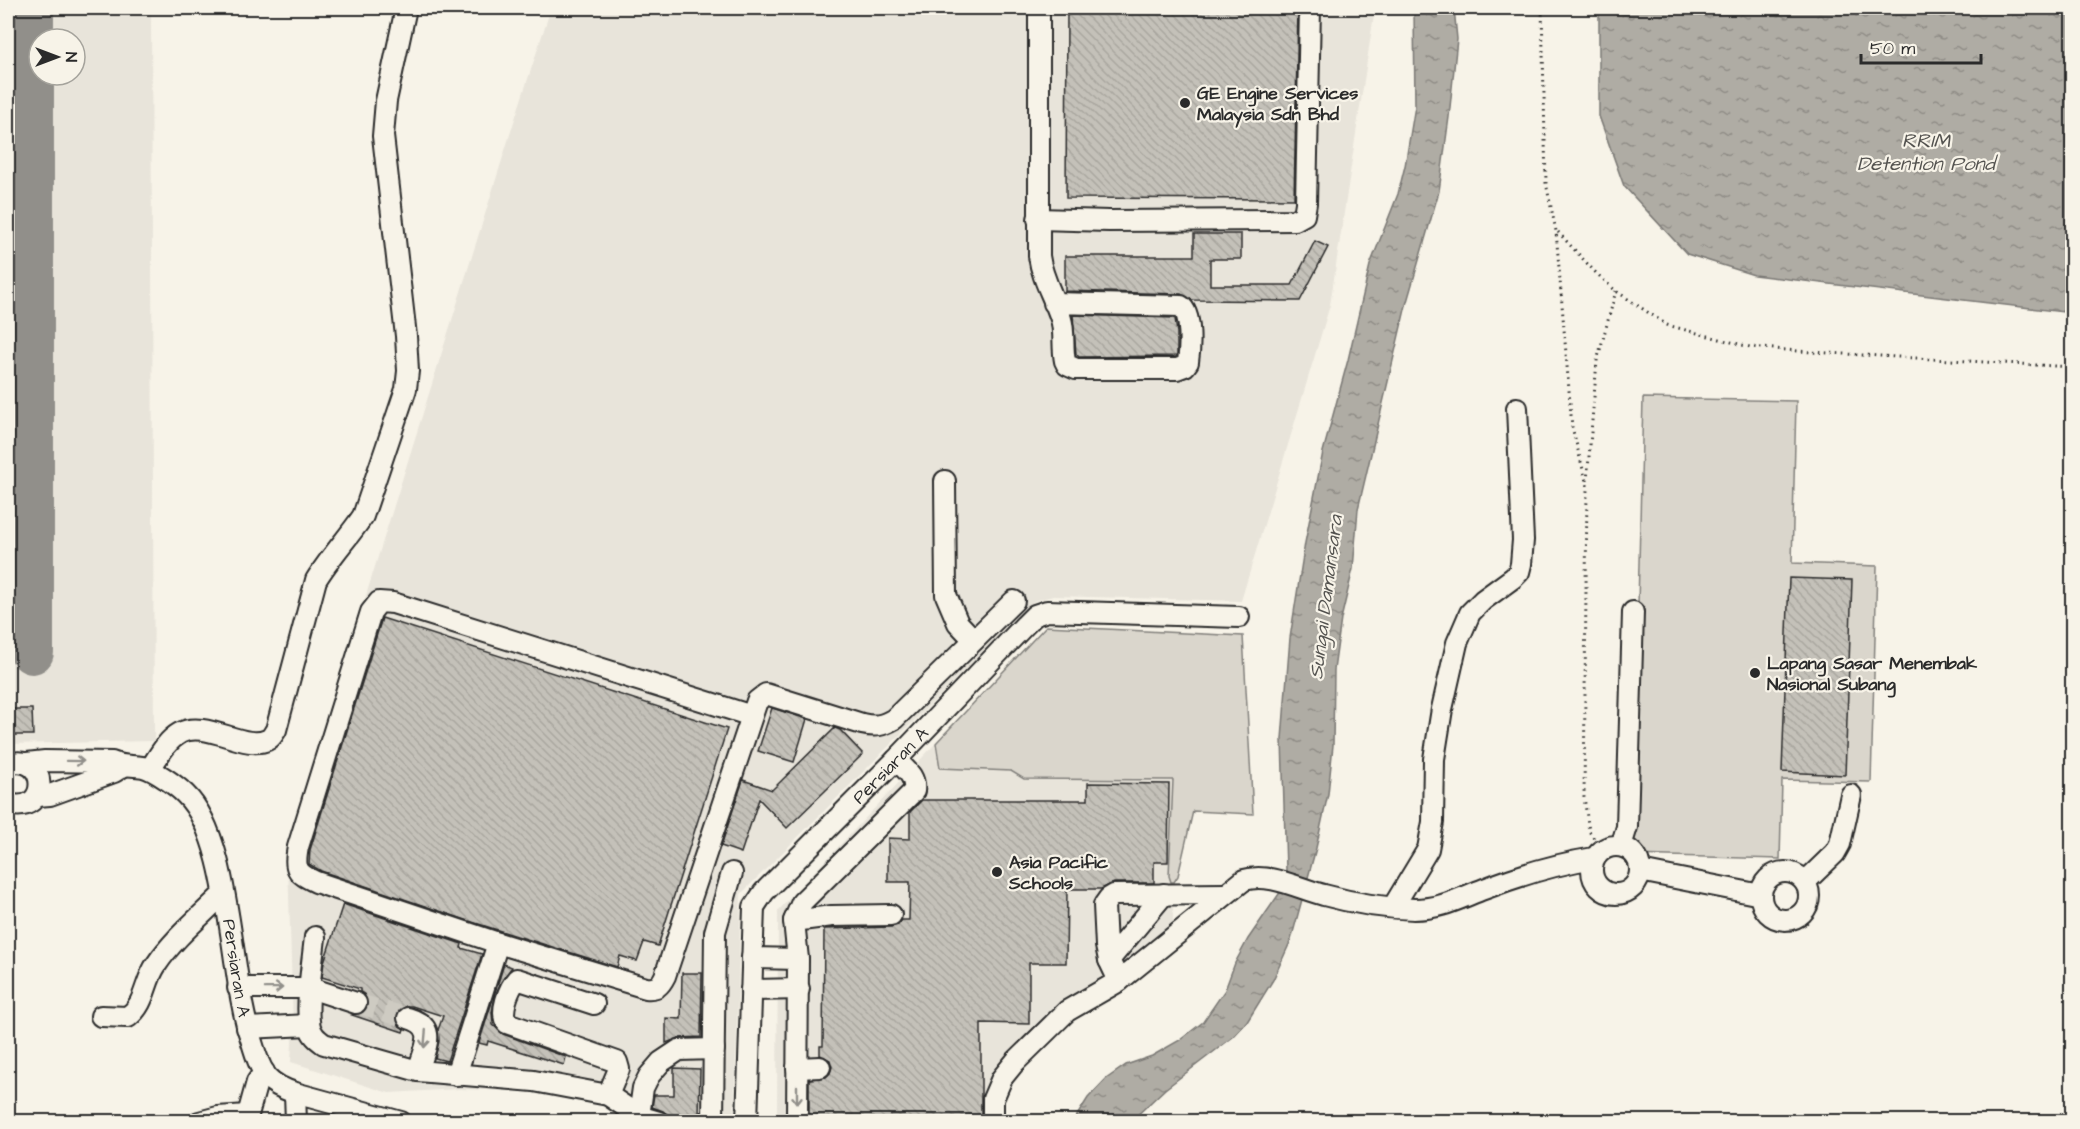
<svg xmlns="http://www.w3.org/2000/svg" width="2080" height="1129" font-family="'Architects Daughter',sans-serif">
	<defs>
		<pattern id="water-ripples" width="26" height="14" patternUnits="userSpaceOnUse" patternTransform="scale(1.5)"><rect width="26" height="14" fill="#afaca4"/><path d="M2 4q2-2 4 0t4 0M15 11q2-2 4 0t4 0" fill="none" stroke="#8f8c86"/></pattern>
		<pattern id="building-back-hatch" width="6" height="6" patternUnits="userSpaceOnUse" patternTransform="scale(1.5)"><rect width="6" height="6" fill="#c4c1b9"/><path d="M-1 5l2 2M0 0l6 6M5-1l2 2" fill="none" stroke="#a9a69f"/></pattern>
	</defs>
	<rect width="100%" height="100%" fill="#f7f3e8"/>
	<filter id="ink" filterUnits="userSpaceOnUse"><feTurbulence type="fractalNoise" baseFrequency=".0167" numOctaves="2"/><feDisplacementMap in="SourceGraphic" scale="12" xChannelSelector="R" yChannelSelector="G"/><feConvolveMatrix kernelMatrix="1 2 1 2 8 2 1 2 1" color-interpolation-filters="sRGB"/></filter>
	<g filter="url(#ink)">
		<g fill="#e8e4da" fill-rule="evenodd">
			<path d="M8,8H151L154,741L8,744ZM39,39H75V75H39Z"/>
			<path d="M551,8H1375L1330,305L1241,601L1053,596L1034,601L741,894L734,1121H646L607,1107L536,1092L459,1089L389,1093L291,1062L293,1025L288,863L363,605L512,128Z"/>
			<path d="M1046,626L1243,636L1253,814L1193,811L1178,876L1173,882V927L1058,1009L1027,1034L1000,1075L989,1121L777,1122L778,911Z"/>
		</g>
		<g fill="#dad6cc" stroke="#82807c" stroke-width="1.5">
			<path d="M1643,398L1796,401L1792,563L1877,566L1871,782L1782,780L1780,859L1632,855Z"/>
			<path d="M1046,626L1243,636L1253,814L1193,811L1178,876L1174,882H1171L1169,876L1173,780L1024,779L1011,771L940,768L936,743Z"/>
		</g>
		<g fill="url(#water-ripples)" stroke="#7a7874" stroke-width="1.5">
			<path d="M1414,8H1454L1457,39L1449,117L1439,191L1406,305L1358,509L1353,569L1341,619L1334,670L1333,745L1328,794L1316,848L1291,940L1273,980L1247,1022L1233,1037L1165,1089L1131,1121L1073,1122L1088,1098L1106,1079L1126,1065L1152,1056L1180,1040L1203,1022L1225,990L1235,963L1248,939L1279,894L1286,870L1282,739L1290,638L1305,543L1323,452L1348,360L1370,265L1398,194L1405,166L1415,106Z"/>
			<path d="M1599,8H2072V313L1754,275L1687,254L1624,186L1599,116Z"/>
		</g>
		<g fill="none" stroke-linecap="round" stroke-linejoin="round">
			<path stroke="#918f8a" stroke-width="44" d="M32,8V652"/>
		</g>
		<g fill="url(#building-back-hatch)" stroke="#2b2b2b" stroke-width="1.5">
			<path d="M1067,8H1298L1294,199L1066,198Z"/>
			<path d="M1194,234H1241V259H1210V285H1292L1315,241L1328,247L1300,301L1192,300L1181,294L1065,291V256H1194Z"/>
			<path d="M1073,315L1175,318L1177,333V356L1079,357L1076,354Z"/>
			<path d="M1789,578L1852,580L1845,775L1782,772Z"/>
			<path d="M382,618L727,729L658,946L644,942L637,961L620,956L617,967L469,921L321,871L309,864L310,850Z"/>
			<path d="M772,708L807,719L794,762L758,751Z"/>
			<path d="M8,709H32L33,735H8Z"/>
			<path d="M835,728L840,730L863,754L787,828L759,799L741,853L721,846L743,780L772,790Z"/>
			<path d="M1088,783L1169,784L1168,862H1154V883H1114L1101,889H1067L1066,963H1029V1024L981,1023V1122H820V1118H809V1079L826,1077L830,1073L832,1067L830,1060L820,1055V1046H823L824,929L891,927L898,925L902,920H909L910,882H888V838L910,839V812L922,800H1088Z"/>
			<path d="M343,904L462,944L461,948L482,954L447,1061L435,1058L439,1041L438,1030L443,1016L412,1006H406L397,1013L396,1019L398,1025L404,1029L403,1032L352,1015L364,1011L368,1006L365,995L360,992V989L322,977L324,962Z"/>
			<path d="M504,964L512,967L501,982L495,997L492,1012L493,1025L503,1034L566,1057L564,1065L488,1041L487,1045L479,1043Z"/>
			<path d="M682,973H702L701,1037L679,1038L666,1043V1018L681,1019Z"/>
			<path d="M674,1068L700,1069L699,1117H669L663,1111L652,1107L654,1095H674Z"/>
		</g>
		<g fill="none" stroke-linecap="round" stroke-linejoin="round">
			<path stroke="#cecbc2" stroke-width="20" stroke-dasharray="20 10" stroke-linecap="butt" d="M356,1003L408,1018"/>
			<defs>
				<g id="minor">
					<path d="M1039,8V256C1042,279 1054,297 1061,319C1065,332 1062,348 1065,361L1067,365L1076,369H1177L1185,366L1188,362C1190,349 1192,314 1181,306L1054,303"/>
					<path d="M1038,219L1109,221L1295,220L1304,215L1306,203L1310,8"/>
					<path d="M945,481L946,595L958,623L974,640"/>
					<path d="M752,716L393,603L379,602L371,612L298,847C294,869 296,873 316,882L498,943L646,988C657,989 660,986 665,976L757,701L766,694L862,724C875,727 882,726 894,719L1014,601"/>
					<path id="s1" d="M27,763L45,761L112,762C123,767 131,765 143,767C153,769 177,786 185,794C232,839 229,975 251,1039C255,1052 259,1067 267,1077C274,1085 286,1090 295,1093L401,1122"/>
					<path d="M8,764C49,751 51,816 8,804"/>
					<path d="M150,769C158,757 166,741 180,733C205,719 245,751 267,740C272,738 273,734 276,730L316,580C330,557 348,538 363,516L406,389L408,371L406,336L383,136L386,101L406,8"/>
					<path d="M37,796L50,795L114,772L122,767"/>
					<circle cx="1616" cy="870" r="24"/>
					<path d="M1621,846L1627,827L1633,612"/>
					<path d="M1640,871L1761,895"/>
					<circle cx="1785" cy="896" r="24"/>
					<path d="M1805,882L1835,853L1840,844L1851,795"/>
					<path d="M1393,907L1428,849L1433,822L1434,759L1442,709L1457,643L1470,613L1483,600L1513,578L1519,572L1521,564L1523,540L1517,408"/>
					<path d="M794,921L832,916L891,915"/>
					<path d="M315,937C313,958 305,1007 310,1027C312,1035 317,1039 324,1044L418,1071L534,1081L608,1095L639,1116L659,1122"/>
					<path d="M752,958L798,959"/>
					<path d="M1109,960L1164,894"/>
					<path d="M1119,981L1109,960L1106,946L1104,905L1109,898L1114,895L1225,894"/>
					<path d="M238,988H310L356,1003"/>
					<path d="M751,990L799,989"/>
					<path d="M594,1004L517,979C509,988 499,1013 507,1023L617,1062L619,1069L608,1095"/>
					<path d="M101,1016L128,1017C146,1003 144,983 156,965C174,938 201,916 224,893"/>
					<path d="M408,1018C439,1027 425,1047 418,1071"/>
					<path d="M247,1028L309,1025"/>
					<path d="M797,1068L820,1067"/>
					<path d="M456,1075L498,943"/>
					<path d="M295,1093L296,1122"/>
					<path d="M639,1116L643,1088L649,1076L661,1062L679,1050L714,1049"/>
					<path d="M199,1122L218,1117L247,1115"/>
					<path d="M246,1122L257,1082L264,1072"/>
					<path d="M713,1122L715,932L732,873"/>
					<path id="s2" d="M747,1122L754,907L764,892L896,760L1025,625L1035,615L1047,611L1239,617"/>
					<path d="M797,1122L798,959L794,921L802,902L914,791C916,776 906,770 896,760"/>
					<path d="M993,1122V1099L1002,1078L1015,1062L1067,1011L1119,981L1244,880C1269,872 1300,889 1324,895C1353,903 1384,908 1414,909C1441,909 1460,898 1484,889C1520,875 1556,864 1594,858"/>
				</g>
			</defs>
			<use href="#minor" stroke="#2b2b2b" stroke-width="24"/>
			<g stroke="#2b2b2b" stroke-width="3" stroke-dasharray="1.5 4.5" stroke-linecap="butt">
				<path d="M1542,8L1546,183L1556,231L1572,427L1587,485L1584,797L1589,831L1595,840"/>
				<path d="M1558,232L1596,273L1616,291L1667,325L1750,347L1811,352L2072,367"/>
				<path d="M1587,481L1597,361L1616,291"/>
			</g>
			<use href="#minor" stroke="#f7f3e8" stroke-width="20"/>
		</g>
		<defs><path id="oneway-shaft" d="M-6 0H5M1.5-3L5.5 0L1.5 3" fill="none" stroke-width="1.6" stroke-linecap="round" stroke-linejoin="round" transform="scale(1.5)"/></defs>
		<g stroke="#918f8a">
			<use href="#oneway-shaft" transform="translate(75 761) rotate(1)"/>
			<use href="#oneway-shaft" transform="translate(274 988) rotate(-1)"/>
			<use href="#oneway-shaft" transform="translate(425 1039) rotate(95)"/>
			<use href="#oneway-shaft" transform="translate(797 1095) rotate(90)"/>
		</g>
	</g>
	<g fill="#2b2b2b" stroke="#f7f3e8" stroke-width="2">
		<circle cx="1185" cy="103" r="6"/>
		<circle cx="1755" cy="673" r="6"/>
		<circle cx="997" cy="872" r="6"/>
	</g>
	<g text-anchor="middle" stroke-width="4.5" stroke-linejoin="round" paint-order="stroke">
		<g font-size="18" font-weight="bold" fill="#2b2b2b" stroke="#f7f3e8" text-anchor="start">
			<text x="1197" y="99">GE Engine Services<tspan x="1197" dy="21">Malaysia Sdn Bhd</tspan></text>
			<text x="1767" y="669">Lapang Sasar Menembak<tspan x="1767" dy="21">Nasional Subang</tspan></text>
			<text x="1009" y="868">Asia Pacific<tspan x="1009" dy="21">Schools</tspan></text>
		</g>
		<g font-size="18" fill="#2b2b2b" stroke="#f7f3e8">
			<text dy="6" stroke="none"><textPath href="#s2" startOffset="412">Persiaran A</textPath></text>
			<text dy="6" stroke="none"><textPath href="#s1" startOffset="351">Persiaran A</textPath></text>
		</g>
		<g font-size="20" font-style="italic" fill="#53524f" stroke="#f7f3e8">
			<text x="1926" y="147">RRIM<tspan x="1926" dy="23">Detention Pond</tspan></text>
			<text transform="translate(1325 597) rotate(-83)" y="7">Sungai Damansara</text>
		</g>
	</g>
	<rect width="2080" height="1129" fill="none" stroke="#f7f3e8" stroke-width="30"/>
	<rect x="15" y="15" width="2050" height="1099" fill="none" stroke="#2b2b2b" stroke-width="2" filter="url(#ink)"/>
	<g transform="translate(57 57) rotate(90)"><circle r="28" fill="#f7f3e8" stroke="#a5a39c" stroke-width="1.5"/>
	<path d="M0-4.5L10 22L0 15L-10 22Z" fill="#2b2b2b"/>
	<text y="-9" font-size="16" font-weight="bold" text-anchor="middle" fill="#2b2b2b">N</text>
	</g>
	<path d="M1861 54v9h120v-9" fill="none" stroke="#2b2b2b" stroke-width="3"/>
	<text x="1870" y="54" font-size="18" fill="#2b2b2b" stroke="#f7f3e8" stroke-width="4.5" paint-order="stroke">50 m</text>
</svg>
